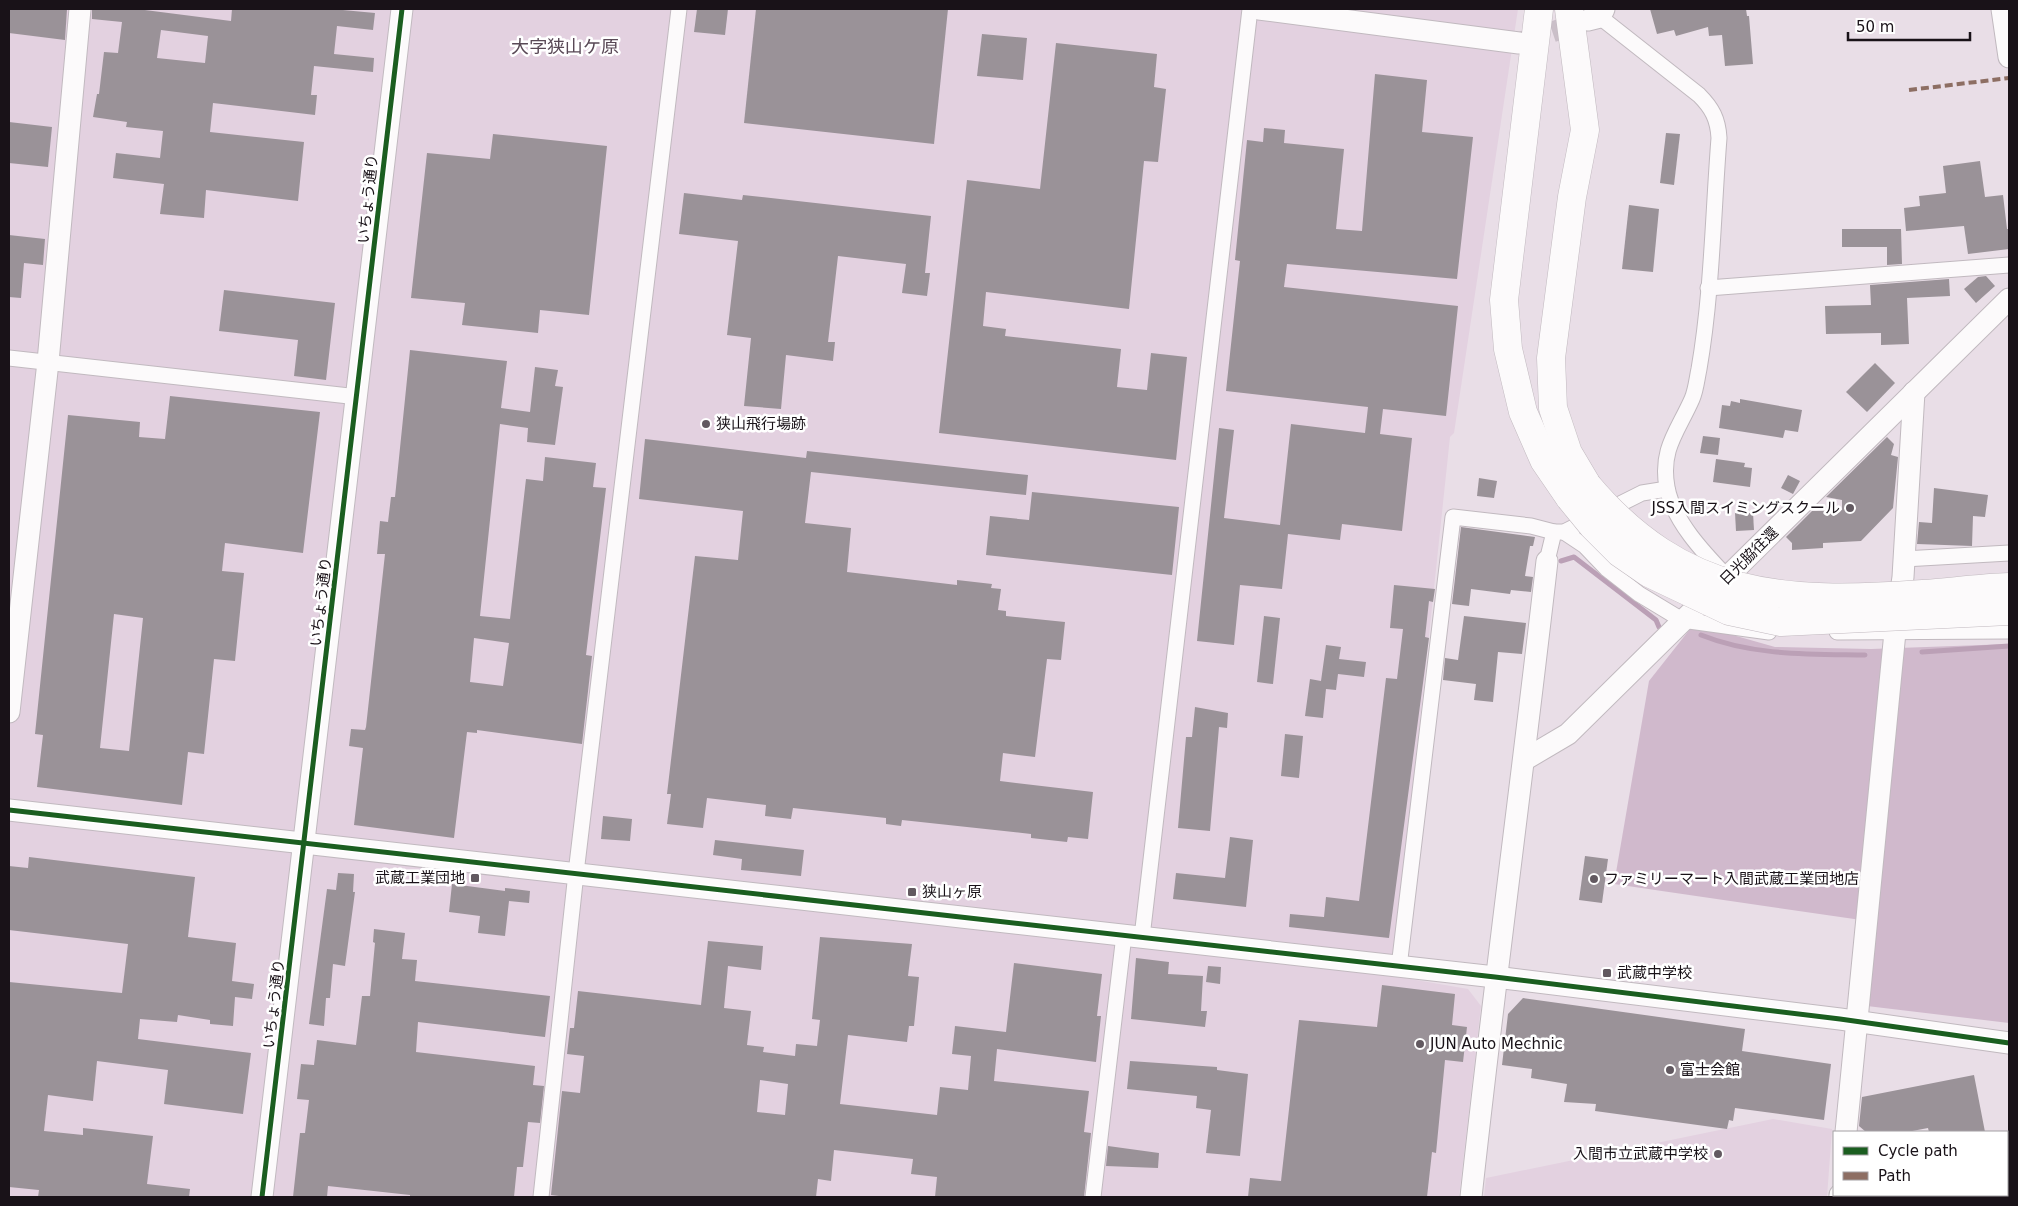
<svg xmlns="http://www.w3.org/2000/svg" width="2018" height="1206" font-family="'DejaVu Sans','Noto Sans JP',sans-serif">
	<rect width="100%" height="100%" fill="#e9dee7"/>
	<g fill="#e3d1e0">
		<path d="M9,9H1518L1454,433L1450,437L1393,976L1468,989L1481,1006L1459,1197H9Z"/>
		<path d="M1773,1119L1832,1129L1827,1197H1484L1486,1178Z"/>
	</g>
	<path fill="#d0b9cc" d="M1694,624L1775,647L1871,649L2009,644V1023L1867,1006L1868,921L1614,884L1649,681Z"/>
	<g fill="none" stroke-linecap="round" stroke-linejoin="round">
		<g stroke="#bba0b6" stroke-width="5">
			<path d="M1561,561L1574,557L1656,620L1659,627"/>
			<path d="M1701,635C1753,656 1810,654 1865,655"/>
			<path d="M1922,652L2009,646"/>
		</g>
	</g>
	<g fill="#9a9298" fill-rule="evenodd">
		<path d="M9,9H67L65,40L9,33Z"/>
		<path d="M92,9H137L231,21L232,9H332L375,13L373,30L337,26L334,54L374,58L373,72L314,66L311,95H317L315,115L213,103L210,132L304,142L298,201L206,190L204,218L160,214L164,184L113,178L116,153L160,158L163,131L126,127L127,122L93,117L97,94H99L104,52L118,53L122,22L92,19ZM161,30L208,36L205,63L157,58Z"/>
		<path d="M697,9H728L725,35L694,32Z"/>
		<path d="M756,9H948L934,144L744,123Z"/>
		<path d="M1650,9H1746L1747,16H1749L1753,64L1725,66L1722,35L1709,36L1708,27L1676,36L1674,30L1657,34Z"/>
		<path d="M982,34L1027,38L1023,80L977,76Z"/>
		<path d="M1056,43L1157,54L1154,87L1166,89L1158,162L1144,161L1129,309L986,292L983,326L1006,329L1005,336L1121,349L1117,387L1147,390L1151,353L1187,357L1176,460L939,433L967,180L1040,189Z"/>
		<path d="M1375,74L1427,80L1422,132L1473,137L1457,279L1287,264L1284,287L1458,306L1446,416L1383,409L1380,434L1412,438L1402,531L1342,524L1340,540L1288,534L1282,589L1240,585L1234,645L1197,641L1219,428L1234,430L1224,518L1280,525L1291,424L1365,433L1368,407L1226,391L1240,261L1235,260L1247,140L1263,142L1264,128L1285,130L1284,143L1344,149L1336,229L1362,231Z"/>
		<path d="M9,122L52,127L48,167L9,163Z"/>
		<path d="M1666,133L1680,134L1674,185L1660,183Z"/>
		<path d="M493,134L607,146L589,315L540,310L538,333L462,325L465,303L411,298L427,153L490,159Z"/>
		<path d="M1980,161L1985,197L2003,195L2007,229H2009V249L1968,254L1964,226L1906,231L1904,208L1920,206L1919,196L1946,193L1943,166Z"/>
		<path d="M684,193L742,200L743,195L931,216L925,273H930L927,296L902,293L906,264L838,256L828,342H835L833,361L786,355L781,409L744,406L751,338L727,335L738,241L679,234Z"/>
		<path d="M1629,205L1659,209L1653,272L1622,269Z"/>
		<path d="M1842,229H1901L1902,264L1887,265V247H1842Z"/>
		<path d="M9,235L45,239L43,265L24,263L21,298L9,297Z"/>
		<path d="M1986,276L1995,286L1976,303L1964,289L1978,277Z"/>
		<path d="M1949,279L1950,296L1907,298L1909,344L1881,345V333L1826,334L1825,306L1871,305L1870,285Z"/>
		<path d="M224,290L335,303L326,380L294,376L298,340L219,331Z"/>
		<path d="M410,350L507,361L501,408L530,412L535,367L558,370L555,386L563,387L555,445L527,442L528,428L500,424L480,616L510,619L526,479L543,481L545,457L596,463L593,487L606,488L586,655L592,656L582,744L477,730V733L467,732L454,838L354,825L363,748L349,746L351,729L365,730L366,727L385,554H377L380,521L388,522L391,497H395ZM474,638L509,643L503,686L470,682Z"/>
		<path d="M1875,363L1895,383L1867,412L1846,392Z"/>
		<path d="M170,396L320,412L303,553L225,543L222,571L244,573L235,661L214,659L204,754L188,752L182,805L37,787L43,735L35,734L68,415L140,422L139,437L165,439ZM114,614L143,618L129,751L100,748Z"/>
		<path d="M1740,399L1802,410L1798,432L1785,430L1783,438L1719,428L1722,405L1730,406L1731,401L1740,403Z"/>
		<path d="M1703,436L1720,438L1718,455L1700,453Z"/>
		<path d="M1887,437L1894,444L1891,455L1898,457L1893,508L1861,541L1823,543V548L1792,550V543L1786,537L1812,511L1842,510V500L1826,497Z"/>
		<path d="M645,439L806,458L807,451L1028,475L1026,495L811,472L805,523L851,528L847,572L957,585V580L992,584L991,588L1001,589L998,610L1006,611V616L1065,622L1061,660L1047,659L1035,757L1003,753L1000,781L1093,792L1088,839L1068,837L1067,842L1031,838V834L902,820L901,826L886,824V818L793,808L791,819L765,816L766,805L707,798L703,828L667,824L671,794H667L695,556L738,560L743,511L639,499Z"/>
		<path d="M1716,459L1745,463L1744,467L1752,468L1750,487L1713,482Z"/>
		<path d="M1788,475L1800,481L1793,494L1781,488Z"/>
		<path d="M1479,478L1497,481L1494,498L1477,496Z"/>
		<path d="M1934,488L1988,495L1985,517L1973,516L1972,546L1917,544L1919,522L1932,523Z"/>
		<path d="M1032,492L1179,507L1172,575L986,555L990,516L1029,520Z"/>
		<path d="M1735,513H1753L1754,530L1736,531Z"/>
		<path d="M1461,527L1535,537L1533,546H1530L1525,576L1533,577L1531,592L1511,590L1510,594L1471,589L1469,606L1452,604Z"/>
		<path d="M1394,585L1435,589L1433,602L1429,601L1425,637L1429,638L1389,938L1289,927L1290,914L1324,917L1326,897L1359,901L1386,678L1397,679L1403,629L1390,628Z"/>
		<path d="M1264,616L1280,618L1273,684L1257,682Z"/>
		<path d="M1464,616L1526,623L1522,654L1498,652L1493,702L1474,700L1476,684L1443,680L1445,658L1458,660Z"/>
		<path d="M1326,645L1341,647L1339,659L1366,662L1364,677L1338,674L1336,690L1326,689L1323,718L1305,716L1310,679L1321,681Z"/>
		<path d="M1195,707L1228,713L1227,728L1219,727L1210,831L1178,828L1186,737H1192Z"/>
		<path d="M1285,734L1303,736L1299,778L1281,776Z"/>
		<path d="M603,816L632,819L630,841L601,839Z"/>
		<path d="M1230,837L1253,840L1246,907L1173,899L1176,873L1225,878Z"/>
		<path d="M715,840L804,850L801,876L741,870L742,859L713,855Z"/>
		<path d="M1585,856L1608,859L1602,903L1579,900Z"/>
		<path d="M29,857L195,877L188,937L236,943L232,981L254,984L252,999L235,997L233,1026L210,1024V1020L178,1015L177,1022L140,1019L138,1039L251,1053L243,1114L164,1104L168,1070L97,1061L93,1101L48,1095L44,1131L83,1135V1128L153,1136L147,1184L190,1189L189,1197H38L39,1190L9,1187V982L122,993L128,944L9,930V866L28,868Z"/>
		<path d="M338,873L354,874L353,892H355L345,966L333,964L330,998H326L324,1026L309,1024L327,889L336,890Z"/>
		<path d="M452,884L505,891V888L530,891L529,903L509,901L505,936L478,933L480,916L449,912Z"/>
		<path d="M374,929L405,933L402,959L417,960L415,981L550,996L545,1037L418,1022L416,1052L535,1066L533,1085L544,1086L540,1123L528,1122L523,1167H517L514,1197H410V1195L328,1186L327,1197H293L300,1133H305L309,1100L297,1099L301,1064L314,1065L317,1040L356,1045L362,996H370L375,943L373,942Z"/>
		<path d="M820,937L912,944L908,976L919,977L914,1026H909L907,1042L848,1035L840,1104L937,1115L940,1087L968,1090L971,1056L952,1054L955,1026L1006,1032L1014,963L1102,974L1097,1016H1101L1096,1062L997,1049L994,1081L1089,1091L1084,1132L1091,1133L1084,1197H935L937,1177L911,1174L913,1159L834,1150L831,1181L818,1179L816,1197H567L551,1195L562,1091L580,1093L584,1056L567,1054L570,1028H574L578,991L701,1005L708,941L763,946L761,970L728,966L724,1008L751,1011L747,1045L764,1047L763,1052L795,1056L796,1044L817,1046L820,1020L812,1019ZM760,1080L788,1084L785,1115L757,1112Z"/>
		<path d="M1136,958L1169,962L1168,974L1203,976L1201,1011H1207L1205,1027L1131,1019Z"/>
		<path d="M1208,966L1221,967L1220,984L1206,982Z"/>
		<path d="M1382,985L1455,994L1452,1025L1467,1027L1463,1062L1445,1060L1436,1153L1432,1152L1427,1197H1248L1250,1178L1281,1181L1299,1020L1377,1027Z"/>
		<path d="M1523,998L1745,1029L1742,1051L1831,1064L1824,1120L1735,1108L1733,1121L1729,1120L1727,1129L1595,1111L1596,1104L1564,1102L1567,1084L1531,1078L1532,1069L1502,1065L1508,1014Z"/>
		<path d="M1130,1061L1217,1067V1070L1248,1074L1240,1156L1206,1153L1211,1110L1196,1108L1197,1096L1127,1089Z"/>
		<path d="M1974,1075L1985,1132H1929L1928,1128L1907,1132H1866L1859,1126L1862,1097Z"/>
		<path d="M1108,1146L1159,1153L1158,1168L1106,1166Z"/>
	</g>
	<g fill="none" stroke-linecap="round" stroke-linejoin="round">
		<path stroke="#cabfc8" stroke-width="21" stroke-dasharray="21 11" stroke-linecap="butt" d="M1522,42L1585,21"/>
		<defs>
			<g id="street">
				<path d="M1600,17L1699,95C1712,108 1718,119 1719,138C1713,214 1712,294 1699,369C1697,378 1696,390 1692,399C1678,431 1660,449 1667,487C1673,521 1705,554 1728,578"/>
				<path d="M1708,288L2009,265"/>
				<path d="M9,358L358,397"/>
				<path d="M1564,532L1585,546L1607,569L1639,594L1682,620L1769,632"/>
				<path d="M1904,559L2009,553"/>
				<path d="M1547,561L1554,532H1564L1642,493L1667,489"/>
				<path d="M1837,632L2009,631"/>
				<path d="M1142,937L1250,9"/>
				<path d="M1399,967L1453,517L1531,526L1554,532"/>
				<path d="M541,1197L576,873L679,9"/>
				<path d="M1093,1197L1124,935"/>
			</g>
			<g id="secondary">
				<path d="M1259,9L1519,43"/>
				<path d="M2002,9L2009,57"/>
				<path d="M1588,20L1600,17L1604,9"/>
				<path d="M9,712L48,362L80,9"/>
				<path d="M1524,760L1568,734L2009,299"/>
				<path d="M9,810L1495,977L1840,1019L2009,1043"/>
				<path d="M1846,1132L1895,632L1903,577L1914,392"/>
				<path d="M262,1197L402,9"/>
				<path d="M1471,1197C1494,985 1523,773 1547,561"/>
				<path d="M1840,1197V1195"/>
			</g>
			<g id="highway">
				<path d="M1539,9L1504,300L1508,349L1523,412L1544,460L1570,498"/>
				<path d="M1569,9L1585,130L1572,197L1551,358L1553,408L1568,453L1587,485"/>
			</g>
		</defs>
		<use href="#street" stroke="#c1b9bf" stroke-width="17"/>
		<use href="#secondary" stroke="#c1b9bf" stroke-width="23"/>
		<use href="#highway" stroke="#c1b9bf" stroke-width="29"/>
		<use href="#street" stroke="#fcfafb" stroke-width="15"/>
		<use href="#secondary" stroke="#fcfafb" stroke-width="21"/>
		<use href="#highway" stroke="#fcfafb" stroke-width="28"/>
		<defs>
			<g id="highway-bridge">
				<path d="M1587,485C1683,599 1783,604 1923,594C1951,592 1980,588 2009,587"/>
				<path d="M1570,498L1592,525L1620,553L1649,573L1729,611L1781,622L2009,611"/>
			</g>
		</defs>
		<use href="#highway-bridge" stroke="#c1b9bf" stroke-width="29" stroke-linecap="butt"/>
		<use href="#highway-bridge" stroke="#fcfafb" stroke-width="28"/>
		<path stroke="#8d6e63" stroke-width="4" stroke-dasharray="8 4" stroke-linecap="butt" d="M1909,90L2009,78"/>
		<defs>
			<g id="cycleway">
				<path d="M9,810L1495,977L1840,1019L2009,1043"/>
				<path d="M262,1197L402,9"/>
			</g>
		</defs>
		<use href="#cycleway" stroke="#fff" stroke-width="8"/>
		<use href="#cycleway" stroke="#1b5e20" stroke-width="5"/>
	</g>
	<g fill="#625960" stroke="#fff" stroke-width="2">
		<circle cx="706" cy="424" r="5"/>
		<circle cx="1850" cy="508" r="5"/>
		<rect x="470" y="873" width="10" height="10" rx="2.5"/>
		<circle cx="1594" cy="879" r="5"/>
		<rect x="907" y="887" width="10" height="10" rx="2.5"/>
		<rect x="1602" y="968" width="10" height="10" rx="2.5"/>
		<circle cx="1420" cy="1044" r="5"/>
		<circle cx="1670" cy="1070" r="5"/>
		<circle cx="1718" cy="1154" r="5"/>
	</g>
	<g text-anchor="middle" stroke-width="5" stroke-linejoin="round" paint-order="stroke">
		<g font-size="15" fill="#191218" stroke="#fff">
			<text transform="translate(368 199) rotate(-84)" y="5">いちょう通り</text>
			<text transform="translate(1749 556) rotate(-45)" y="5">日光脇往還</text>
			<text transform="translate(321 602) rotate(-83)" y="5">いちょう通り</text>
			<text transform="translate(274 1004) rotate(-83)" y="5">いちょう通り</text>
		</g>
		<g font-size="15" fill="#191218" stroke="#fff" text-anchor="start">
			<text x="716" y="429">狭山飛行場跡</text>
			<text x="1840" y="513" text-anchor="end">JSS入間スイミングスクール</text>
			<text x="465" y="883" text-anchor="end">武蔵工業団地</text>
			<text x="1604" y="884">ファミリーマート入間武蔵工業団地店</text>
			<text x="922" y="897">狭山ヶ原</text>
			<text x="1617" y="978">武蔵中学校</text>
			<text x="1430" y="1049">JUN Auto Mechnic</text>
			<text x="1680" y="1075">富士会館</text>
			<text x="1708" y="1159" text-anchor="end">入間市立武蔵中学校</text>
		</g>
		<g font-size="18" fill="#594956" stroke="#fff">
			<text x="565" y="53">大字狭山ケ原</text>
		</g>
	</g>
	<rect width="2018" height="1206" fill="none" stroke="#191218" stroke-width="20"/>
	<rect x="1833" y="1131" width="175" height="65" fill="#ffffff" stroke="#a3a0a3"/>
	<rect x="1843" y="1147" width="25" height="8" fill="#1b5e20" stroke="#a3a0a3"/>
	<text x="1878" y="1156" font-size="15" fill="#191218">Cycle path</text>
	<rect x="1843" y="1172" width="25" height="8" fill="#8d6e63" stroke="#a3a0a3"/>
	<text x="1878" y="1181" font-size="15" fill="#191218">Path</text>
	<path d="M1848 32v8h122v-8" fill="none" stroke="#191218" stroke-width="2.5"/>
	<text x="1856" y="32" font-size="15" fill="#191218" stroke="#ffffff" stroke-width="4" paint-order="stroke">50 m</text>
</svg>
